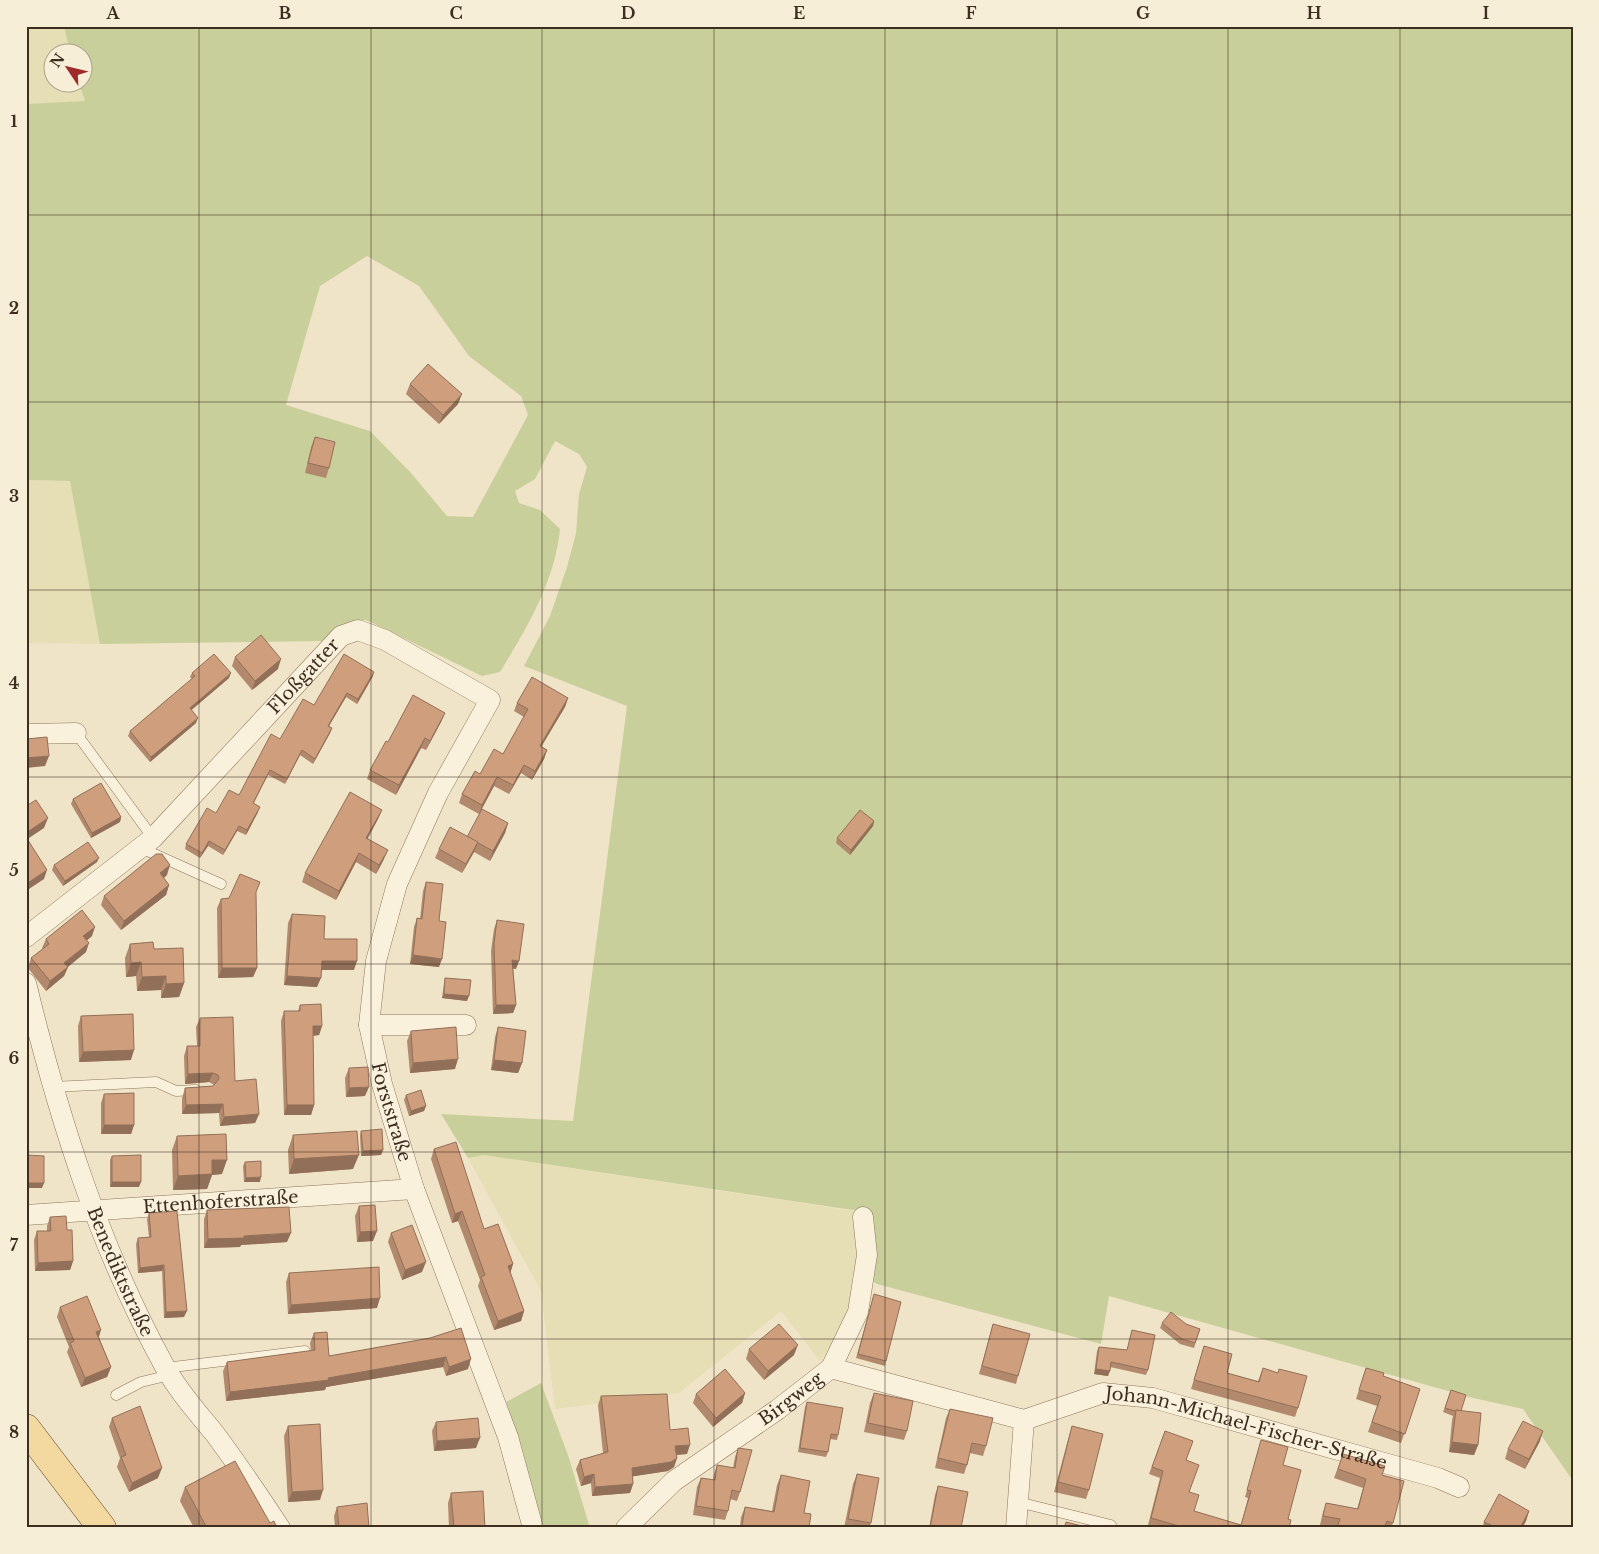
<svg xmlns="http://www.w3.org/2000/svg" width="1599" height="1554" font-family="'Libre Baskerville',serif">
	<rect width="100%" height="100%" fill="#f0e4c8"/>
	<g fill="#e6deb5">
		<path d="M26,26H64L70,52H52V82L79,83L85,101L26,104Z"/>
		<path d="M26,480L70,481L100,644L26,643Z"/>
		<path d="M484,1155L854,1211L861,1233L859,1281L841,1332L820,1361L781,1311L679,1393L555,1409L541,1291L468,1158Z"/>
	</g>
	<g fill="#c9cf9b" fill-rule="evenodd">
		<path d="M64,26H1573V1481L1523,1409L1473,1398L1109,1296L1101,1344L877,1284L872,1281L866,1212L484,1155L468,1158L441,1114L573,1121L627,706L524,666L550,616L567,567L576,533L579,494L587,467L579,454L555,441L535,479L515,491L519,503L540,510L560,529C555,581 527,628 500,672L482,676L366,620L345,624L327,641L100,644L70,481L26,480V104L85,101L79,83L82,82V52H70ZM367,256L419,286L469,356L521,396L528,415L473,517L447,516L411,473L370,431L286,405L320,286Z"/>
		<path d="M541,1383L568,1455L590,1528H543C531,1486 517,1445 506,1402Z"/>
	</g>
	<g fill="none" stroke-linecap="round" stroke-linejoin="round">
		<defs>
			<g id="lane">
				<path d="M76,733L153,838"/>
				<path d="M141,848L221,884"/>
				<path d="M52,1087L156,1082L176,1091L196,1090"/>
				<path d="M165,1368L305,1351"/>
				<path d="M116,1395L141,1382L170,1375"/>
				<path d="M1018,1502L1111,1525"/>
			</g>
			<g id="street">
				<path d="M26,734L76,733"/>
				<path id="s1" d="M26,937L153,838L341,636L358,630L385,640L490,700L438,793L397,884L376,961L369,1025L382,1084L414,1189L508,1437L533,1528"/>
				<path id="s2" d="M26,983C58,1116 99,1247 165,1367C178,1391 198,1413 215,1434C238,1465 259,1496 280,1528"/>
				<path d="M369,1025H466"/>
				<path id="s3" d="M26,1215L414,1189"/>
				<path id="s4" d="M831,1368L1024,1420L1103,1393L1153,1398L1438,1478L1459,1487"/>
				<path id="s5" d="M626,1528L674,1481L777,1410L831,1368L858,1312L867,1255L863,1217"/>
				<path d="M1016,1528L1024,1420"/>
			</g>
			<path id="primary" d="M26,1428L102,1528"/>
		</defs>
		<use href="#lane" stroke="#8d765c" stroke-width="11"/>
		<use href="#street" stroke="#8d765c" stroke-width="21"/>
		<use href="#primary" stroke="#5b4430" stroke-width="29"/>
		<use href="#lane" stroke="#faf1dc" stroke-width="10"/>
		<use href="#street" stroke="#faf1dc" stroke-width="20"/>
		<use href="#primary" stroke="#f3d9a0" stroke-width="28"/>
	</g>
	<g fill="#b2896c">
		<path d="M410,384L458,404L439,424L406,394Z"/>
		<path d="M315,437L329,468L326,478L305,473L311,447Z"/>
		<path d="M235,657L278,669L252,690L232,666Z"/>
		<path d="M192,673L229,678L191,710L196,723L150,762L128,736L130,731L192,679L190,677Z"/>
		<path d="M373,676L357,704L346,697L329,726L332,728L330,733L313,764L300,755L285,784L268,775L254,803L258,812L246,835L237,831L223,855L208,846L200,858L185,849L186,844L216,813L239,795L280,739L314,705Z"/>
		<path d="M568,698L565,707L541,746L547,750L544,759L532,780L521,773L509,794L494,786L479,814L459,803L462,794L480,774L503,754L524,717L514,711L517,703Z"/>
		<path d="M445,713L441,722L426,750L421,748L396,795L367,779L370,770L388,742Z"/>
		<path d="M73,799L121,817L120,822L91,838L71,804Z"/>
		<path d="M382,810L378,819L368,838L384,859L376,874L356,862L336,900L302,882L305,873Z"/>
		<path d="M874,821L873,826L850,855L836,843L837,838Z"/>
		<path d="M508,823L505,833L490,861L474,852L462,873L435,858L439,849Z"/>
		<path d="M97,862L63,886L52,870L54,865Z"/>
		<path d="M167,875L164,878L169,885L166,895L121,930L101,905L104,896Z"/>
		<path d="M426,882L439,921V967L410,964L414,927L417,918L420,919L423,891Z"/>
		<path d="M256,893L257,968L253,977L218,978L217,908L221,899L229,898Z"/>
		<path d="M292,914L324,939L354,970H321L317,987L284,985L288,923Z"/>
		<path d="M497,920L516,969L513,968L516,1005L513,1013L493,1014L491,951L494,929Z"/>
		<path d="M92,936L87,940L86,952L68,967L64,976L46,991L28,968L31,958L43,949L42,948L46,939Z"/>
		<path d="M130,944L154,949L184,983L179,997L161,998V990L137,991L136,976L126,977L125,958Z"/>
		<path d="M445,978L467,1001L442,998L444,983Z"/>
		<path d="M300,1005L322,1026L319,1035L313,1036L314,1105L311,1115H284L281,1021L284,1011H298Z"/>
		<path d="M81,1016L131,1060L79,1062L78,1026Z"/>
		<path d="M200,1018L235,1081L259,1114L255,1123L220,1126L219,1113L182,1114V1098L185,1088L213,1086L214,1085L209,1082L185,1084L184,1056L187,1046H197L196,1027Z"/>
		<path d="M498,1027L522,1063L518,1073L491,1070L495,1037Z"/>
		<path d="M411,1031L455,1069L410,1073L407,1041Z"/>
		<path d="M349,1068L365,1096L346,1097L345,1078Z"/>
		<path d="M104,1094L134,1125L131,1134H101V1103Z"/>
		<path d="M406,1095L426,1106L424,1111L409,1116L404,1100Z"/>
		<path d="M361,1131L383,1150L381,1155L361,1156L360,1136Z"/>
		<path d="M293,1135L353,1169L289,1174L288,1150Z"/>
		<path d="M177,1136L222,1174L212,1175L207,1189L173,1190L172,1150Z"/>
		<path d="M434,1149L484,1229L513,1264L510,1273L524,1311L521,1321L494,1330L478,1286L480,1280L458,1221L452,1223L431,1159Z"/>
		<path d="M112,1156L139,1187H110V1160Z"/>
		<path d="M245,1162L260,1182H244L243,1166Z"/>
		<path d="M359,1206L373,1241L357,1242L355,1216Z"/>
		<path d="M207,1210L287,1242L241,1245L240,1247L204,1248V1219Z"/>
		<path d="M149,1213L184,1317L164,1318L162,1271L138,1273L136,1244L138,1238L149,1237L147,1219Z"/>
		<path d="M50,1217L67,1230L73,1261L70,1270L35,1271L34,1240L37,1231H47V1226Z"/>
		<path d="M391,1233L422,1272L402,1280L388,1242Z"/>
		<path d="M289,1273L377,1308L288,1314L286,1282Z"/>
		<path d="M874,1294L886,1361L885,1366L856,1358Z"/>
		<path d="M60,1307L99,1337L111,1367L107,1377L81,1387L67,1352L69,1347L57,1317Z"/>
		<path d="M1162,1323L1186,1324L1200,1329L1194,1348L1180,1344L1160,1328Z"/>
		<path d="M993,1324L1018,1376L1016,1384L979,1374Z"/>
		<path d="M1132,1330L1148,1370L1146,1375L1110,1367L1108,1376L1094,1374L1097,1351L1099,1347L1127,1350Z"/>
		<path d="M314,1333L329,1356L430,1338L468,1369L446,1376L443,1367L326,1387L325,1390L226,1401L223,1371L227,1362L311,1351L310,1343Z"/>
		<path d="M1204,1346L1227,1373L1258,1381L1263,1368L1278,1373L1298,1408L1295,1417L1191,1389Z"/>
		<path d="M749,1349L794,1355L764,1380L746,1359Z"/>
		<path d="M1366,1368L1383,1376L1420,1389L1401,1443L1368,1432L1377,1406L1356,1399Z"/>
		<path d="M1451,1390L1478,1445L1474,1455L1449,1452L1452,1420L1453,1416L1443,1412Z"/>
		<path d="M745,1393L742,1403L713,1427L693,1403L696,1394Z"/>
		<path d="M874,1393L907,1431L904,1440L864,1432L870,1403Z"/>
		<path d="M601,1396L670,1430L687,1454L677,1455V1458L674,1467L668,1471L633,1476V1484L630,1493L592,1496L591,1483L581,1486L576,1469L580,1460L603,1453L598,1405Z"/>
		<path d="M807,1402L838,1435L837,1440L830,1439L828,1452L826,1457L798,1452L805,1407Z"/>
		<path d="M950,1409L986,1446L983,1456L970,1453L967,1465L964,1474L935,1468L946,1418Z"/>
		<path d="M112,1418L158,1478L129,1492L117,1467L120,1458L109,1427Z"/>
		<path d="M436,1422L476,1448L434,1451L432,1431Z"/>
		<path d="M288,1426L320,1500L288,1502L284,1436Z"/>
		<path d="M1072,1426L1089,1490L1086,1499L1054,1492L1069,1436Z"/>
		<path d="M1165,1431L1186,1460L1189,1492L1194,1511L1241,1525L1248,1498L1245,1497L1261,1440L1283,1465L1289,1528H1158L1148,1525L1160,1478L1149,1474Z"/>
		<path d="M1540,1441L1525,1469L1505,1459L1508,1449Z"/>
		<path d="M738,1448L740,1492L737,1501L730,1499L728,1511L725,1520L693,1515L697,1487L701,1478L713,1480L714,1474L717,1465L733,1468L735,1457Z"/>
		<path d="M1343,1454L1382,1475L1393,1523L1391,1528H1334L1320,1525L1323,1512L1326,1503L1357,1509L1363,1488L1334,1478Z"/>
		<path d="M857,1474L871,1523L869,1528H844L853,1484Z"/>
		<path d="M781,1475L804,1513L809,1528H740L741,1517L745,1507L772,1511L777,1485Z"/>
		<path d="M938,1486L961,1528H929L935,1495Z"/>
		<path d="M185,1487L270,1523L277,1528H194L180,1501Z"/>
		<path d="M451,1493L485,1528H449L448,1503Z"/>
		<path d="M337,1507L369,1528H335L334,1516Z"/>
		<path d="M1529,1511L1526,1521L1522,1528H1482L1484,1522Z"/>
	</g>
	<g fill="#916f58">
		<path d="M462,394L458,404L439,424L443,415Z"/>
		<path d="M281,659L278,669L252,690L255,681Z"/>
		<path d="M374,672L373,676L357,704L358,699Z"/>
		<path d="M231,673L229,678L188,713L190,708Z"/>
		<path d="M347,693L346,697L326,731L328,726Z"/>
		<path d="M568,698L565,707L537,754L540,746Z"/>
		<path d="M445,713L441,722L426,750L430,741Z"/>
		<path d="M198,718L196,723L150,762L151,757Z"/>
		<path d="M332,728L330,733L313,764L315,759Z"/>
		<path d="M425,738L421,748L396,795L399,785Z"/>
		<path d="M302,750L300,755L285,784L287,779Z"/>
		<path d="M547,750L544,759L532,780L535,771Z"/>
		<path d="M49,756L45,766L26,768V758Z"/>
		<path d="M524,765L521,773L509,794L513,785Z"/>
		<path d="M497,777L494,786L479,814L482,805Z"/>
		<path d="M260,807L258,812L246,835L247,830Z"/>
		<path d="M382,810L378,819L363,847L366,838Z"/>
		<path d="M121,817L120,822L91,838L92,833Z"/>
		<path d="M48,818L44,828L26,840V833Z"/>
		<path d="M874,821L873,826L850,855L851,850Z"/>
		<path d="M508,823L505,833L490,861L493,851Z"/>
		<path d="M239,826L237,831L223,855L225,850Z"/>
		<path d="M209,841L208,846L200,858L202,853Z"/>
		<path d="M478,842L474,852L462,873L466,864Z"/>
		<path d="M388,850L384,859L376,874L379,865Z"/>
		<path d="M359,853L356,862L336,900L339,891Z"/>
		<path d="M99,858L97,862L63,886L65,881Z"/>
		<path d="M170,865L167,875L157,883L160,873Z"/>
		<path d="M47,870L44,879L26,891V884Z"/>
		<path d="M169,885L166,895L121,930L124,921Z"/>
		<path d="M95,927L92,936L80,946L83,936Z"/>
		<path d="M89,943L86,952L61,972L64,963Z"/>
		<path d="M413,955L442,959L439,967L410,964Z"/>
		<path d="M512,960L519,961L516,969L509,968Z"/>
		<path d="M322,961H357L354,970H319Z"/>
		<path d="M141,962L136,976L126,977L131,963Z"/>
		<path d="M68,967L64,976L46,991L50,981Z"/>
		<path d="M222,968H257L253,977L218,978Z"/>
		<path d="M166,976L161,990L137,991L142,977Z"/>
		<path d="M287,976L321,978L317,987L284,985Z"/>
		<path d="M184,983L179,997L161,998L166,984Z"/>
		<path d="M444,994L469,996L467,1001L442,998Z"/>
		<path d="M496,1005H516L513,1013L493,1014Z"/>
		<path d="M313,1026H322L319,1035L309,1036Z"/>
		<path d="M134,1050L131,1060L79,1062L83,1052Z"/>
		<path d="M458,1059L455,1069L410,1073L413,1063Z"/>
		<path d="M494,1060L522,1063L518,1073L491,1070Z"/>
		<path d="M213,1073L209,1082L185,1084L188,1074Z"/>
		<path d="M369,1087L365,1096L346,1097L349,1088Z"/>
		<path d="M223,1104L219,1113L182,1114L186,1105Z"/>
		<path d="M287,1105H314L311,1115H284Z"/>
		<path d="M426,1106L424,1111L409,1116L411,1111Z"/>
		<path d="M259,1114L255,1123L220,1126L224,1117Z"/>
		<path d="M104,1125H134L131,1134H101Z"/>
		<path d="M383,1150L381,1155L361,1156L363,1151Z"/>
		<path d="M359,1155L353,1169L289,1174L294,1159Z"/>
		<path d="M212,1160H227L222,1174L212,1175L207,1189L173,1190L178,1176Z"/>
		<path d="M261,1177L260,1182H244L246,1178Z"/>
		<path d="M112,1182H141L139,1187H110Z"/>
		<path d="M26,1183H44L42,1188H26Z"/>
		<path d="M462,1211L458,1221L452,1223L455,1214Z"/>
		<path d="M377,1231L373,1241L357,1242L360,1232Z"/>
		<path d="M291,1233L287,1242L241,1245L240,1247L204,1248L208,1239Z"/>
		<path d="M73,1261L70,1270L35,1271L38,1263Z"/>
		<path d="M426,1262L422,1272L402,1280L405,1270Z"/>
		<path d="M513,1264L510,1274L508,1266Z"/>
		<path d="M164,1265L162,1271L138,1273L140,1268Z"/>
		<path d="M380,1298L377,1308L288,1314L291,1305Z"/>
		<path d="M187,1311L184,1317L164,1318L166,1312Z"/>
		<path d="M524,1311L521,1321L494,1330L498,1321Z"/>
		<path d="M101,1330L98,1340L96,1332Z"/>
		<path d="M798,1345L794,1355L764,1380L768,1371Z"/>
		<path d="M446,1357L443,1367L326,1387L325,1390L226,1401L230,1392L328,1378Z"/>
		<path d="M471,1359L468,1369L446,1376L449,1367Z"/>
		<path d="M111,1367L107,1377L81,1387L85,1378Z"/>
		<path d="M1096,1369L1110,1371L1108,1376L1094,1374Z"/>
		<path d="M745,1393L742,1403L713,1427L716,1418Z"/>
		<path d="M1543,1431L1540,1441L1525,1469L1529,1459Z"/>
		<path d="M480,1438L476,1448L434,1451L437,1441Z"/>
		<path d="M1452,1442L1478,1445L1474,1455L1449,1452Z"/>
		<path d="M690,1445L687,1454L672,1455L675,1446Z"/>
		<path d="M677,1458L674,1467L668,1471L629,1477L632,1468Z"/>
		<path d="M162,1468L158,1478L129,1492L132,1483Z"/>
		<path d="M594,1474L591,1483L581,1486L584,1477Z"/>
		<path d="M633,1484L630,1493L592,1496L595,1487Z"/>
		<path d="M323,1490L320,1500L288,1502L292,1492Z"/>
		<path d="M1529,1511L1526,1521L1522,1528H1520Z"/>
	</g>
	<g fill="#cf9f7d" stroke="#916f58">
		<path d="M428,364L462,394L443,415L410,384Z"/>
		<path d="M315,437L335,442L329,468L308,463Z"/>
		<path d="M261,635L281,659L255,681L235,657Z"/>
		<path d="M214,654L231,673L190,708L198,718L151,757L130,731L195,676L192,673Z"/>
		<path d="M344,654L374,672L358,699L347,693L328,726L332,728L315,759L302,750L287,779L270,770L253,803L260,807L247,830L239,826L225,850L209,841L202,853L186,844L207,808L216,813L229,790L239,795L271,734L280,739L303,699L314,705Z"/>
		<path d="M532,677L568,698L540,746L547,750L535,771L524,765L513,785L497,777L482,805L462,794L475,771L480,774L494,749L503,754L528,709L517,703Z"/>
		<path d="M413,695L445,713L430,741L425,738L399,785L370,770L386,741L388,742Z"/>
		<path d="M47,737L49,756L26,758V739Z"/>
		<path d="M101,783L121,817L92,833L73,799Z"/>
		<path d="M350,792L382,810L366,838L388,850L379,865L359,853L339,891L305,873Z"/>
		<path d="M36,800L48,818L26,833V806Z"/>
		<path d="M482,809L508,823L493,851L467,837Z"/>
		<path d="M860,810L874,821L851,850L837,838Z"/>
		<path d="M450,827L478,842L466,864L439,849Z"/>
		<path d="M26,837L47,870L26,884Z"/>
		<path d="M88,842L99,858L65,881L54,865Z"/>
		<path d="M156,854H162L170,865L160,873L169,885L124,921L104,896Z"/>
		<path d="M240,874L260,882L256,892L257,968H222L221,899L229,898Z"/>
		<path d="M426,882L443,884L439,921L446,922L442,959L413,955L417,918L422,919Z"/>
		<path d="M82,910L95,927L83,936L89,943L64,963L68,967L50,981L31,958L49,944L46,939Z"/>
		<path d="M292,914L325,916L324,939H357V961H322L321,978L287,976Z"/>
		<path d="M497,920L524,924L519,961L512,960L516,1005H496L494,943Z"/>
		<path d="M153,942L154,949L183,948L184,983L166,984V976L142,977L141,962L131,963L130,944Z"/>
		<path d="M445,978L471,980L469,996L444,994Z"/>
		<path d="M321,1004L322,1026H313L314,1105H287L284,1011H300V1005Z"/>
		<path d="M133,1014L134,1050L83,1052L81,1016Z"/>
		<path d="M233,1017L235,1081L256,1079L259,1114L224,1117L223,1104L186,1105L185,1088L213,1086L219,1079L218,1075L213,1073L188,1074L187,1046H200V1018Z"/>
		<path d="M456,1027L458,1059L413,1063L411,1031Z"/>
		<path d="M498,1027L526,1031L522,1063L494,1060Z"/>
		<path d="M368,1067L369,1087L349,1088V1068Z"/>
		<path d="M421,1090L426,1106L411,1111L406,1095Z"/>
		<path d="M134,1093V1125H104V1094Z"/>
		<path d="M382,1129L383,1150L363,1151L361,1131Z"/>
		<path d="M357,1131L359,1155L294,1159L293,1135Z"/>
		<path d="M226,1134L227,1160H212V1174L178,1176L177,1136Z"/>
		<path d="M456,1142L484,1229L498,1224L513,1264L508,1266L524,1311L498,1321L481,1277L485,1275L462,1211L455,1214L434,1149Z"/>
		<path d="M26,1155L44,1156V1183H26Z"/>
		<path d="M141,1155V1182H112V1156Z"/>
		<path d="M261,1161V1177L246,1178L245,1162Z"/>
		<path d="M375,1205L377,1231L360,1232L359,1206Z"/>
		<path d="M289,1207L291,1233L244,1236V1238L208,1239L207,1210Z"/>
		<path d="M177,1211L187,1311L166,1312L164,1265L140,1268L138,1238L151,1237L149,1213Z"/>
		<path d="M66,1216L67,1230H72L73,1261L38,1263L37,1231H51L50,1217Z"/>
		<path d="M412,1225L426,1262L405,1270L391,1233Z"/>
		<path d="M379,1267L380,1298L291,1305L289,1273Z"/>
		<path d="M874,1294L901,1302L886,1361L858,1354Z"/>
		<path d="M87,1296L101,1330L96,1332L111,1367L85,1378L70,1343L74,1341L60,1307Z"/>
		<path d="M1171,1312L1186,1324L1200,1329L1195,1343L1182,1339L1162,1323Z"/>
		<path d="M779,1324L798,1345L768,1371L749,1349Z"/>
		<path d="M993,1324L1030,1334L1018,1376L982,1366Z"/>
		<path d="M461,1328L471,1359L449,1367L446,1357L328,1378L329,1380L230,1392L227,1362L315,1350L314,1333L327,1332L329,1356L430,1338Z"/>
		<path d="M1132,1330L1155,1335L1148,1370L1111,1362L1110,1371L1096,1369L1099,1347L1127,1350Z"/>
		<path d="M1204,1346L1232,1354L1227,1373L1259,1382L1263,1368L1278,1373L1279,1369L1307,1376L1298,1408L1194,1380Z"/>
		<path d="M1366,1368L1384,1373L1383,1376L1420,1389L1405,1434L1372,1422L1381,1396L1359,1390Z"/>
		<path d="M725,1369L745,1393L716,1418L696,1394Z"/>
		<path d="M1451,1390L1466,1395L1461,1411L1456,1410L1455,1411L1445,1408Z"/>
		<path d="M874,1393L913,1401L907,1431L868,1423Z"/>
		<path d="M667,1394L670,1430L688,1428L690,1445L675,1446L677,1458L671,1462L632,1468L633,1484L595,1487L594,1474L584,1477L580,1460L608,1452L601,1396Z"/>
		<path d="M807,1402L843,1408L838,1435L831,1434L828,1452L800,1448Z"/>
		<path d="M140,1406L162,1468L132,1483L121,1457L126,1455L112,1418Z"/>
		<path d="M950,1409L993,1418L986,1446L972,1443L967,1465L938,1458Z"/>
		<path d="M1456,1410L1481,1413L1478,1445L1452,1442Z"/>
		<path d="M478,1418L480,1438L437,1441L436,1422Z"/>
		<path d="M1523,1421L1543,1431L1529,1459L1508,1449Z"/>
		<path d="M320,1424L323,1490L292,1492L288,1426Z"/>
		<path d="M1072,1426L1103,1434L1089,1490L1058,1482Z"/>
		<path d="M1165,1431L1193,1441L1186,1460L1199,1465L1189,1492L1199,1495L1194,1511L1241,1525L1251,1491L1247,1490L1261,1440L1288,1447L1283,1465L1301,1470L1288,1519L1291,1520L1289,1528H1186L1151,1518L1163,1471L1152,1467Z"/>
		<path d="M738,1448L752,1450L740,1492L732,1490L728,1511L696,1506L701,1478L715,1480L717,1465L735,1468Z"/>
		<path d="M1343,1454L1385,1466L1382,1475L1404,1481L1393,1523L1387,1521L1384,1528H1337L1340,1519L1323,1516L1326,1503L1358,1509L1366,1479L1338,1469Z"/>
		<path d="M235,1461L270,1523L274,1521L277,1528H207L185,1487Z"/>
		<path d="M857,1474L879,1478L871,1523L848,1519Z"/>
		<path d="M781,1475L810,1481L804,1513L811,1514L809,1528H755L742,1526L745,1507L774,1512Z"/>
		<path d="M938,1486L968,1492L961,1528H930Z"/>
		<path d="M483,1491L485,1528H454L451,1493Z"/>
		<path d="M1499,1494L1529,1511L1520,1528H1490L1491,1525L1484,1522Z"/>
		<path d="M367,1503L369,1528H339L337,1507Z"/>
		<path d="M1066,1522L1090,1528H1064Z"/>
	</g>
	<path fill="none" stroke="#3d2e20" stroke-width="1" stroke-opacity="0.55" d="M199,26V1528M371,26V1528M542,26V1528M714,26V1528M885,26V1528M1057,26V1528M1228,26V1528M1400,26V1528M26,215H1573M26,402H1573M26,590H1573M26,777H1573M26,964H1573M26,1152H1573M26,1339H1573"/>
	<g text-anchor="middle" stroke-width="4.5" stroke-linejoin="round" paint-order="stroke">
		<g font-size="18" fill="#3d2e20" stroke="#f7eed8">
			<text dy="6" stroke="none"><textPath href="#s1" startOffset="382">Floßgatter</textPath></text>
			<text dy="6" stroke="none"><textPath href="#s1" startOffset="1045">Forststraße</textPath></text>
			<text dy="6" stroke="none"><textPath href="#s3" startOffset="195">Ettenhoferstraße</textPath></text>
			<text dy="6" stroke="none"><textPath href="#s2" startOffset="304">Benediktstraße</textPath></text>
			<text dy="6" stroke="none"><textPath href="#s5" startOffset="210">Birgweg</textPath></text>
			<text dy="6" stroke="none"><textPath href="#s4" startOffset="431">Johann-Michael-Fischer-Straße</textPath></text>
		</g>
	</g>
	<rect width="1599" height="1554" fill="none" stroke="#f7eed8" stroke-width="55"/>
	<g transform="translate(68 68) rotate(305)"><circle r="24" fill="#f7eed8" stroke="#ada18e"/>
	<path d="M0-4L9 19L0 12L-9 19Z" fill="#9e2a2b"/>
	<text y="-8" font-size="14" font-weight="bold" text-anchor="middle" fill="#3d2e20">N</text>
	</g>
	<rect x="28" y="28" width="1544" height="1498" fill="none" stroke="#3d2e20" stroke-width="2"/>
	<g font-size="16" text-anchor="middle" font-weight="bold" fill="#3d2e20">
		<text x="113" y="19">A</text>
		<text x="285" y="19">B</text>
		<text x="456" y="19">C</text>
		<text x="628" y="19">D</text>
		<text x="799" y="19">E</text>
		<text x="971" y="19">F</text>
		<text x="1143" y="19">G</text>
		<text x="1314" y="19">H</text>
		<text x="1486" y="19">I</text>
		<text x="14" y="127">1</text>
		<text x="14" y="314">2</text>
		<text x="14" y="502">3</text>
		<text x="14" y="689">4</text>
		<text x="14" y="876">5</text>
		<text x="14" y="1064">6</text>
		<text x="14" y="1251">7</text>
		<text x="14" y="1438">8</text>
	</g>
</svg>
